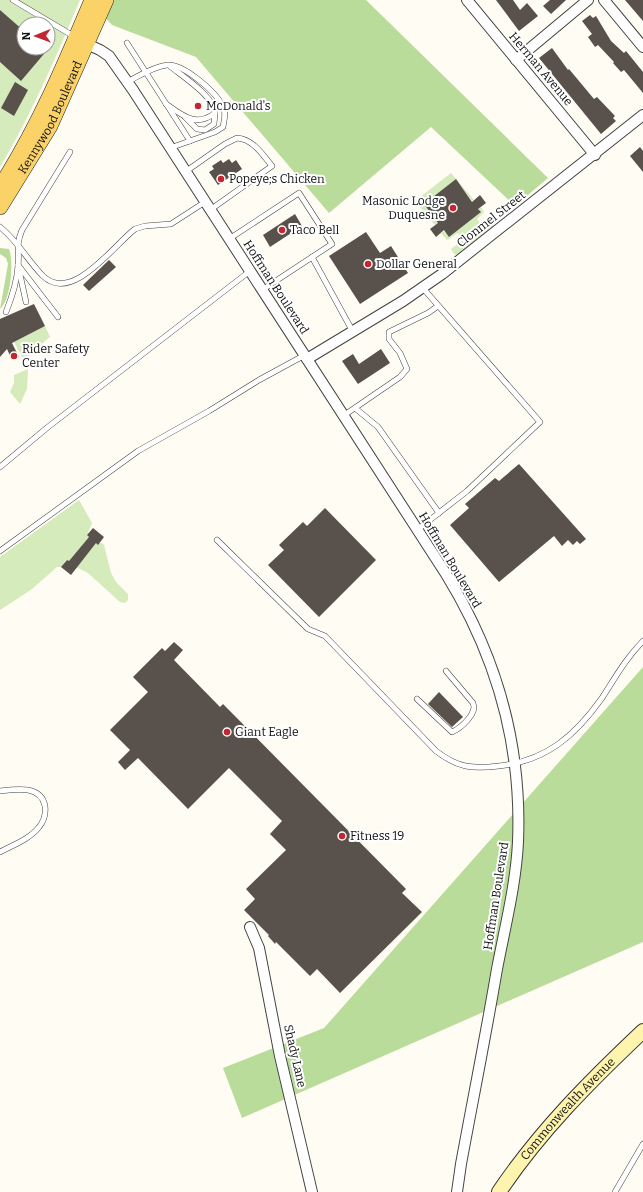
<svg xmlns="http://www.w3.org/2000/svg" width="643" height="1192" font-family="Bitter,serif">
	<rect width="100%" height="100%" fill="#fffcf3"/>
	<g fill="#d5ebbb" fill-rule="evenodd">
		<path d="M0,0H80C56,57 32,113 0,167ZM24,24H48V48H24Z"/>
		<path d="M451,173L474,200L472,201L456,180L438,223L435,225L415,201Z"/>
		<path d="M481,207L484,212L477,219L483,227L492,222L494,226L458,255L454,254L451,249L463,240L458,233L447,240L441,233L480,212L478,209Z"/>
		<path d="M45,326L50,337L23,359L14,342Z"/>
		<path d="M28,369L27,389L20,404L10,392L14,383V375Z"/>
		<path d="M79,500L92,523L87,535L89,537L69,561L66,560L61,567H57L32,589L0,610V557Z"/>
		<path d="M96,543H102L104,545L111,573L116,582L128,594V600L125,603L120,602L88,573L76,567Z"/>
	</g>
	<g fill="#badc9a">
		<path d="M89,0H366L548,178L515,206L431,127L329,213L196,57L112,25Z"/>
		<path d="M0,248L9,249C14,262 11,300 0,309L8,264L6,258L0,254Z"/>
		<path d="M643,667V942L242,1118L223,1068L324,1028Z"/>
	</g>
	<g fill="#59514c">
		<path d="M496,0H513L520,10L527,3L538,16L519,31Z"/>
		<path d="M550,0H566L551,14L543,6Z"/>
		<path d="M625,0H643V21Z"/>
		<path d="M0,10L24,31V48H49L21,81L0,62Z"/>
		<path d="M590,15L593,18L596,16L611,41L624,53L626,51L643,72V93L624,70L621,72L613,63L614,62L598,45L595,47L588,37L592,34L582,21Z"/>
		<path d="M552,48L568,70L569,69L594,99L597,97L615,116L613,118L616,121L601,134L539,58Z"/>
		<path d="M15,82L28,90L14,116L1,108Z"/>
		<path d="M640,147L643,151V172L630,156Z"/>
		<path d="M229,159L232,163L236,160L242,169L218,185L209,172L214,169L212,166L221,160L223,163Z"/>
		<path d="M456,179L472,202L480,195L486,203L478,209L481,212L449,237L444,230L436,237L430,229L438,223L424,204Z"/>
		<path d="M295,214L302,226L270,247L263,235Z"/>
		<path d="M366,232L380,253L391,246L408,273L360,304L329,256Z"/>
		<path d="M109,260L116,267L89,291L83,285Z"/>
		<path d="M34,304L45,326L12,343L19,357L12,360L7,349L0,357V319Z"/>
		<path d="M381,349L390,363L358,384L342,361L353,354L359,364Z"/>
		<path d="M519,464L586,539L580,544L577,541L573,545L568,540L562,546L554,536L499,582L450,525L469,508L465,504L495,478L499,481Z"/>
		<path d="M325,508L376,560L319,617L268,565L284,550L279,545L303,522L307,526Z"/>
		<path d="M93,528L104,537L98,545L96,543L71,575L61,567L67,560L69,561L89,537L87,535Z"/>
		<path d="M174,642L183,650L174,660L220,707L223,704L406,889L402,893L422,912L340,993L317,969L310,976L276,942L275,944L268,936L269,935L244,910L255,899L246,889L286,850L270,834L282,821L229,768L188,809L138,758L125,770L118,762L130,750L110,730L148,692L133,677L162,648L165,651Z"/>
		<path d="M439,692L463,717L452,727L428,704Z"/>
	</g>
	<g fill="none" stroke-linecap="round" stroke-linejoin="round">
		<defs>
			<g id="lane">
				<path d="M13,0L75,37"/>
				<path d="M127,43L190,141"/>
				<path d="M127,82C139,76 152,67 167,65C183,63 218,93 224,109C226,115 224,120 223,127L215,132L170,148"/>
				<path d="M166,104C182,115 196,128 215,113C215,97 182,76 170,66"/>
				<path d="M185,117L197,129L205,130L214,124L215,113"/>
				<path d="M185,172L225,144L237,138C253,139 263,155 272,166L210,210"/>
				<path d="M0,227C18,241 27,260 43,276C72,304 114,245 135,229L145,226L171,224L205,202"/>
				<path d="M229,239L299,193L332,244L262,290"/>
				<path d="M312,257L353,332"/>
				<path d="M18,265L58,317"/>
				<path d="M19,270L26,302"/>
				<path d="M6,312C12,297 17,282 18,266C20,250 15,247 22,230L70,152"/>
				<path d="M355,408L378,427L439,513"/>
				<path d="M343,416L400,377L407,369L400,353L389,339V332L428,313L438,306"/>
				<path d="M0,467L48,427L250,271"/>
				<path d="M417,530L467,491L540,422L422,287"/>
				<path d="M217,540L308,629L325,636L436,751C458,768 472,769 499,766C546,761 575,736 602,698C615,678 626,658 643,641"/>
				<path d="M0,551L138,451L209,411L259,380L305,355"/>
				<path d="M417,699L452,732C461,728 478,713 473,703L446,671"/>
				<path d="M0,791C16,789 41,785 45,806C46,814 44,821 39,827C30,839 13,845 0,852"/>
				<path d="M615,1192L643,1144"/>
			</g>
			<g id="street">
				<path d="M467,0L595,155"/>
				<path d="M604,0L643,47"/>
				<path d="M82,42L100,50L109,56L133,90L446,574C496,655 522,746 518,842C516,884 505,927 497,969C486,1034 473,1099 461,1164L457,1192"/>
				<path d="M516,60L588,0"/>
				<path d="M307,359L403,301L442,274L643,115"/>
				<path d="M250,927L259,948L280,1056L312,1192"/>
			</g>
			<g id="secondary">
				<path id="s1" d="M499,1192C540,1131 590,1081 643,1031"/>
			</g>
			<g id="primary">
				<path d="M0,187C38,128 65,64 92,0"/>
				<path id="s2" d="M0,207L50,126L106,0"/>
			</g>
		</defs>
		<use href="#lane" stroke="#434343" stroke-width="6"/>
		<use href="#street" stroke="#434343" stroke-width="12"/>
		<use href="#secondary" stroke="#323232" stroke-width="16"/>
		<use href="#primary" stroke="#212121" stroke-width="16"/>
		<use href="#lane" stroke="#fff" stroke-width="5"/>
		<use href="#street" stroke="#fff" stroke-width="10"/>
		<use href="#secondary" stroke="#fff4ae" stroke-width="14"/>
		<use href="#primary" stroke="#fad268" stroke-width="15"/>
	</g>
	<g fill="#c32531" stroke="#fff" stroke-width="1.5">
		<circle cx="198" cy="106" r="4"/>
		<circle cx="221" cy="179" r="4"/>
		<circle cx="453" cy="208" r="4"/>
		<circle cx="282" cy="230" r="4"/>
		<circle cx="368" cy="264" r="4"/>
		<circle cx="14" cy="356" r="4"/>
		<circle cx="227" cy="732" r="4"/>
		<circle cx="342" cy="836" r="4"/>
	</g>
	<g text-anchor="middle" stroke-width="4" stroke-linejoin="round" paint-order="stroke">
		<g font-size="12" fill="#101010" stroke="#fff">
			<text transform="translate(541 69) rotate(50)" y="4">Herman Avenue</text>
			<text dy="4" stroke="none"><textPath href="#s2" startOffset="103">Kennywood Boulevard</textPath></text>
			<text transform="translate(491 219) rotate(-38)" y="4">Clonmel Street</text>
			<text transform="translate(276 287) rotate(57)" y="4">Hoffman Boulevard</text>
			<text transform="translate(450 560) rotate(59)" y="4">Hoffman Boulevard</text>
			<text transform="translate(496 896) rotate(-81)" y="4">Hoffman Boulevard</text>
			<text transform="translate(295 1056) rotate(77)" y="4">Shady Lane</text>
			<text dy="4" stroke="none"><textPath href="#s1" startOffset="108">Commonwealth Avenue</textPath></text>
		</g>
		<g font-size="12" fill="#101010" stroke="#fff" text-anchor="start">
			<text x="206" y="110">McDonald's</text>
			<text x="229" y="183">Popeye;s Chicken</text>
			<text x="445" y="205" text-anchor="end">Masonic Lodge<tspan x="445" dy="14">Duquesne</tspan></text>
			<text x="290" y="234">Taco Bell</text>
			<text x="376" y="268">Dollar General</text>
			<text x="22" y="353">Rider Safety<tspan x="22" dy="14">Center</tspan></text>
			<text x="235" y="736">Giant Eagle</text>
			<text x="350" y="840">Fitness 19</text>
		</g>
	</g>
	<g transform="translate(36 36) rotate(269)"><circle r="19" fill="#ffffff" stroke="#9f9f9f"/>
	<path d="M0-3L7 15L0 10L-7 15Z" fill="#c32531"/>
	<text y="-6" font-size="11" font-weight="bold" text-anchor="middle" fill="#101010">N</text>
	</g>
</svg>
